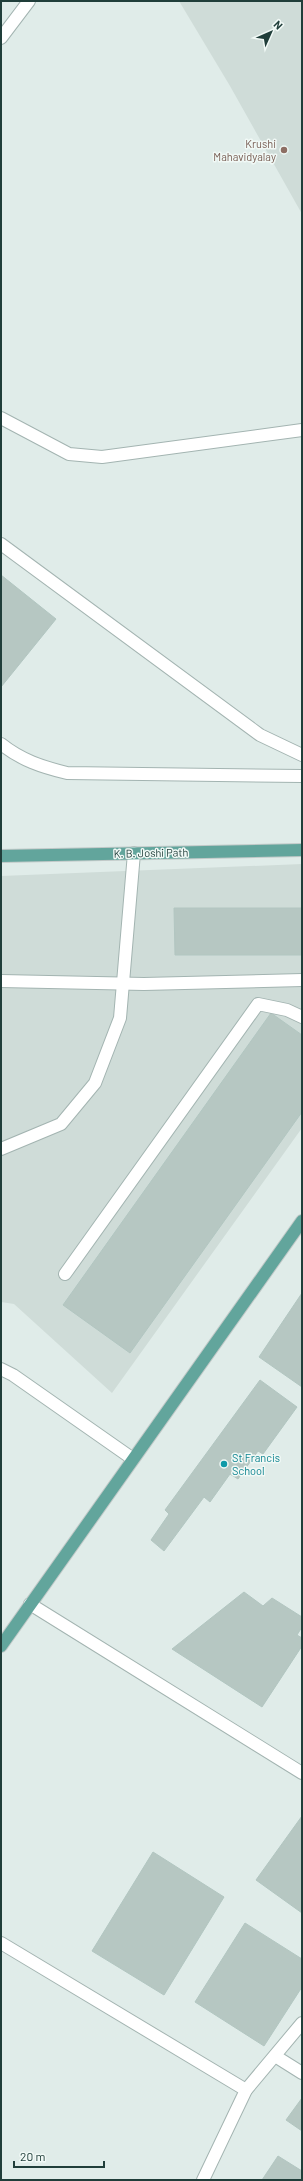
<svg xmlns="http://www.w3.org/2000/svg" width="303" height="2181" font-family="Barlow,sans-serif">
	<rect width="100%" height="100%" fill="#e0ece9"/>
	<g fill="#cfdcd8">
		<path d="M179,1H302V214L230,86Z"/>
		<path d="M302,864V1128L112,1393L14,1304L1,1302V876Z"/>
	</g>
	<g fill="#b6c7c2" stroke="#b2c6c1">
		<path d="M1,575L56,619L1,687Z"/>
		<path d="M174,908H302V955H175Z"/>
		<path d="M271,1013L302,1035V1112L130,1353L63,1305Z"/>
		<path d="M302,1293V1387L259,1357Z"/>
		<path d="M260,1380L297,1407L263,1454L258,1451L238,1479L230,1474L210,1502L204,1497L164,1551L151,1540L169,1514L165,1510Z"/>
		<path d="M244,1592L263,1606L272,1598L302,1617V1627L297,1635L302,1638V1646L262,1707L172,1649Z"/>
		<path d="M302,1816V1913L256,1880Z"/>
		<path d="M153,1852L224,1897L164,1995L92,1951Z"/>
		<path d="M245,1923L302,1959V1987L264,2046L195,2002Z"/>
		<path d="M302,2098V2131L286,2120Z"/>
		<path d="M278,2156L302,2171V2180H262Z"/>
	</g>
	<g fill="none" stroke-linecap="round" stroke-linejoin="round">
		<defs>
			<g id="lane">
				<path d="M1,38L29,1"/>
				<path d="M1,418L69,454L102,457L302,430"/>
				<path d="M1,544L260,735L302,755"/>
				<path d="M1,744C21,760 42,767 67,773L302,776"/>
				<path d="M1,981L144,984L302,980"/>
				<path d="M1,1149L61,1124L95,1083L120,1018L134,853"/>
				<path d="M65,1274L258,1004L287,1010L302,1017"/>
				<path d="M1,1369L13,1375L133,1459"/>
			</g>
			<g id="street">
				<path d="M30,1604L302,1773"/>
				<path d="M1,1943L246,2090"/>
				<path d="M275,2056L302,2073"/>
				<path d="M203,2180L246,2090L302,2023"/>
			</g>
			<g id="primary">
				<path d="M1,856L302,850"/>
				<path d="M1,1646L302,1221"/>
			</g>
		</defs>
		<use href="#lane" stroke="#a3b4b1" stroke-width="14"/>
		<use href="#street" stroke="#a3b4b1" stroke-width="14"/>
		<use href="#primary" stroke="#c1c9c8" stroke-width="14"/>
		<use href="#lane" stroke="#fff" stroke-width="12"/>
		<use href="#street" stroke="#fff" stroke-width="12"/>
		<use href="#primary" stroke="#62a59c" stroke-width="12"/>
	</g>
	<circle fill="#8d6e63" stroke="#f1f9f6" stroke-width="1.5" cx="284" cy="150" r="4"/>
	<circle fill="#0f9aa8" stroke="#f1f9f6" stroke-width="1.5" cx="224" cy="1464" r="4"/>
	<g text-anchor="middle" stroke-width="3" stroke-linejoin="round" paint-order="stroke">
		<g font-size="11" fill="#785e54" stroke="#f1f9f6" text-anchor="end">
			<text x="276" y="148">Krushi<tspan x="276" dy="13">Mahavidyalay</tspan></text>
		</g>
		<g font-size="11" fill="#203e3a" stroke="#f1f9f6">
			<text transform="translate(151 853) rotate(-1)" y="4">K. B. Joshi Path</text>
		</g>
		<g font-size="11" fill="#0d838f" stroke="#f1f9f6" text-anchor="start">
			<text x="232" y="1462">St Francis<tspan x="232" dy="13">School</tspan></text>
		</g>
	</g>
	<rect width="303" height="2181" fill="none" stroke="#203e3a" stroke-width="4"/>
	<g transform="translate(271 32) rotate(45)" stroke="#f1f9f6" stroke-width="3" paint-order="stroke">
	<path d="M0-3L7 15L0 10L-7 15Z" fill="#203e3a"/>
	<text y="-6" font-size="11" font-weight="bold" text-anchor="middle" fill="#203e3a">N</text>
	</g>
	<path d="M14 2161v6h90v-6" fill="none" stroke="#203e3a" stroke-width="2"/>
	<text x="20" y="2161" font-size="12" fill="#203e3a" stroke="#f1f9f6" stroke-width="3" paint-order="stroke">20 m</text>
</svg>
